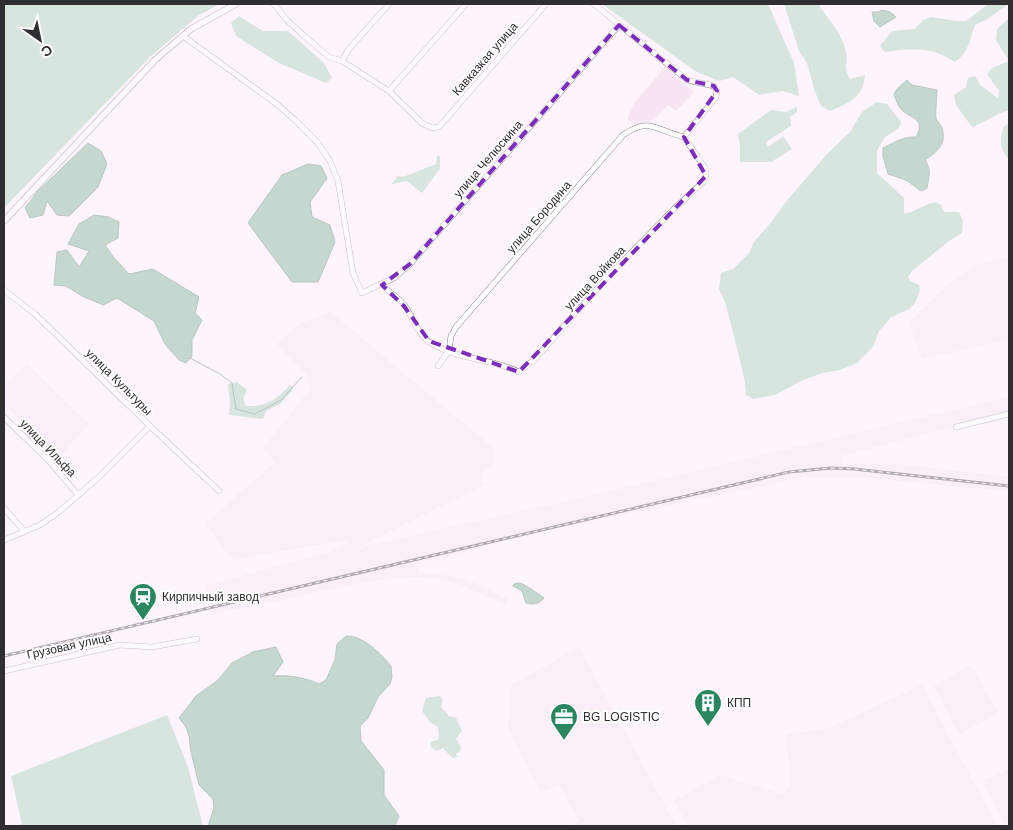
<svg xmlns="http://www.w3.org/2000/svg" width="1013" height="830" font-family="Helvetica,sans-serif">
	<rect width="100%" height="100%" fill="#fef4fc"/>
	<g fill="#f6e6f3">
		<path d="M665,67L694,92L676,111L668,105L654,120L636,126L627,119L635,102Z"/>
		<path d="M1009,257V339L922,359L909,322L953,280L958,279L972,266Z"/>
		<path d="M331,312L493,448L494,463L480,476L484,485L357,548L581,498L1009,397V412L841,456L842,464H900L1009,477V491L856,477H805L533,533L444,557L416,563L419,572L455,577L478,584L507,599L505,605L464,586L444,580L418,577L370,581L213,614L204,586L330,552L350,542L345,540L232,560L206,523L275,462L263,448L310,389L306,374L277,344L299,324Z"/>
		<path d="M27,364L89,424L58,458L4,404V386Z"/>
		<path d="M579,647L676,826H571L579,821L559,785L541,792L508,728L511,685Z"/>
		<path d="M970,665L999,712L959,735L934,686Z"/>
		<path d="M922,685L997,826H688L674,801L719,775L782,794L791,784L786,734L827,729Z"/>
		<path d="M1009,769V826H1006L983,781Z"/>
	</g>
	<g fill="#aad0bb">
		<path d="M4,4H220L199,15L150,57L4,208Z"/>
		<path d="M602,4H768L794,63L799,96L783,91L759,95L733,77L719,81L695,71Z"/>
		<path d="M784,4H818C828,18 843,35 846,52C848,64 843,67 850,79L865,75C863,98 849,103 830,111L821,106L814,89L807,63L799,51Z"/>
		<path d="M988,4L1007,5L989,18L975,25C970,40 968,53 955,62C931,46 912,48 885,52L880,46L892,31L915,29L923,20L931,17L956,21H966Z"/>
		<path d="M239,16L263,31H288L324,63L332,78L326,83L279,63L236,36L231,23Z"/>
		<path d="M1009,18V110C996,114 985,122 972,127L956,105L954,95L966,87L968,78L975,76L980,85L998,98L999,91L987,74L992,68L1009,61L996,40L997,29Z"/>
		<path d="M877,102L887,104L901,122L899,128L885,137L880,145L877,151V173L904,198V214C916,212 923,204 936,202L941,205L944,212H959L963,221L962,233L949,241L912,271L908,277L910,281L919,285L920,290L915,303L909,309L891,317L879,331L873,347L857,363L840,370L823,373L803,380L775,395L753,399L746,395L745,382L735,340L725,302L719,289L721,273L733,269L750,252L753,243L773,220L784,204L827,154L850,132L862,112Z"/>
		<path d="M797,107V112L790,117L791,126L766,142L768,147L783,136L792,149L771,162H740V147L738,134L771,110L786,112Z"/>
		<path d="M1009,124V160C999,147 999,141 1004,126Z"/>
		<path d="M437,155L440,157V169L422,193L407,181L392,184L398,176L403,177L436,164Z"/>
		<path d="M237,382L247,390L243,398L246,406C267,407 276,400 290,385L293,387L292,391L280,404L266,411L263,419L229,415L230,404L228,384Z"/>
		<path d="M440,696L443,700L441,707L449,716L456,718L462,730L456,739L461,747L460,751L456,754L457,757L452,758L443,748L436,751L431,747L430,742L437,740L439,737L438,727L430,722L422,711L426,698Z"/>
		<path d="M167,715L188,767L203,826H17L22,824L11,776Z"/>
	</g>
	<g fill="#7fb799" stroke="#688e7a">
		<path d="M881,10L890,12L896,17L880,27L874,21L872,12H879Z"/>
		<path d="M907,80L912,85L937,90C937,97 935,113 936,118C937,121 941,125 942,128C947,144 937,152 925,160C932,171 929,175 927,188L921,191L906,180L888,174L883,156V148C894,143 904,136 916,137C925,121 915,119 904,112C899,108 896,101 894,94L897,89Z"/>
		<path d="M88,143L101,151L107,164L98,187L69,216L57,215L47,201L43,215L30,218L25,208L38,191Z"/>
		<path d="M308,164L321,166L327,178L310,202L312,217L330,225L335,242L318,282H292L248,223L282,175Z"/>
		<path d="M94,215L108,217L119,222L118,238L105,245L114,258L129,274L153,269L199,297L195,313L202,320L192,340V356L186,363L179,360L165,344L154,321L117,298L103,305L82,296L66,286L54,285L57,252L67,250L79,267L89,251L68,244L79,224Z"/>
		<path d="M520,583C526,585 538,594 544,598C539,604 534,605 526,603L522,591L513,586L514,584Z"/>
		<path d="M346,636C364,636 380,653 391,666L392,677L390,684L378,697L368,718L360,726L361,741L384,770V795L399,816L395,826H208L214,808L213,799L199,785L191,752L189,736L186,727L179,718L196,696L217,681L232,663L253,652L276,647L283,662L273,676C290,675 303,677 319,684L326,680L335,660L337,644Z"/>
	</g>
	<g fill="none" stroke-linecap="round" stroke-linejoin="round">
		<path stroke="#688e7a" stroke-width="1" d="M190,358L220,374L232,383L236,409L255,414L281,400L302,377"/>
		<defs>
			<g id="minor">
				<path d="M274,4L286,19L303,35L329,57L342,61L389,91L422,123L432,128L439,127L546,4"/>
				<path d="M183,36L278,105L295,120L317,142L330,161L338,181L353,273L362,293L394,278L410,264L619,25"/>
				<path d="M342,61L348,50L389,4"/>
				<path d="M389,91L466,4"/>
				<path d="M382,285C389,292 399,298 405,306C413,317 416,332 428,341C455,360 491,358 519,372L535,359L611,273L674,209L703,182L706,176L705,168L684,137L716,97L717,91L714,86L687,80L594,4"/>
				<path d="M4,290L35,314L150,426L219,491"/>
				<path d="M438,366L449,351L451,336L456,327L623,135C650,116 657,131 684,137"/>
				<path d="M4,417L50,462L78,495"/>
				<path d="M956,427L1009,414"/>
				<path d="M4,508L24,531"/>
				<path d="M4,540L40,525L60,511L100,476L150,426"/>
				<path d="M4,671L120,645L152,647L197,639"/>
			</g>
			<path id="tertiary" d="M4,221L155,60L191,29L236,4"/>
		</defs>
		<use href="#minor" stroke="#8d858c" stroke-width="6"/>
		<use href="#tertiary" stroke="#8d858c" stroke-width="7"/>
		<use href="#minor" stroke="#fff" stroke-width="5"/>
		<use href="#tertiary" stroke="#fff" stroke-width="5.5"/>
		<defs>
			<path id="rail" d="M4,656L789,472L831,468L854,469L1009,486"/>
		</defs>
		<use href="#rail" stroke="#585357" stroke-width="3"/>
		<use href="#rail" stroke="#fff" stroke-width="1" stroke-dasharray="4" stroke-linecap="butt"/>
	</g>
	<path d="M0 0H1013V830H0ZM619,25L687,80L714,86L717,91L684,137L706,176L519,372L429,341L404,306L382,285L410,264Z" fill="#fef4fc" fill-opacity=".55" fill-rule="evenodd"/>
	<path fill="none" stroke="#7b2cbf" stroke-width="4" stroke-dasharray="10 6" stroke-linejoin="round" d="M619,25L687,80L714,86L717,91L684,137L706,176L519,372L429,341L404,306L382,285L410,264Z"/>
	<defs>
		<symbol id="station-pin" viewBox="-11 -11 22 30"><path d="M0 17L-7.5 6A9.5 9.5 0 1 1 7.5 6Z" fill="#29865e" stroke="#fff"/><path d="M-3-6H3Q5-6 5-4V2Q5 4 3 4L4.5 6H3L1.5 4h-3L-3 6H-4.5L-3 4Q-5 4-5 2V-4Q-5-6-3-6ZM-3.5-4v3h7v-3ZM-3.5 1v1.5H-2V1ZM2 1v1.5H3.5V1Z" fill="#fff"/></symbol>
		<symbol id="building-pin" viewBox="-11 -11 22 30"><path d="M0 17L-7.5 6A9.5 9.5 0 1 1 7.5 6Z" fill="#29865e" stroke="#fff"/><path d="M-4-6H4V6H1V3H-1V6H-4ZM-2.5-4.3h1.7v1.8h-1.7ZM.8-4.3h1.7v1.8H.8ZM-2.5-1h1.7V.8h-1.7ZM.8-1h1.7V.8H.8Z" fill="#fff"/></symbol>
		<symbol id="office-pin" viewBox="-11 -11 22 30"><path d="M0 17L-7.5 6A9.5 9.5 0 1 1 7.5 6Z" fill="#29865e" stroke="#fff"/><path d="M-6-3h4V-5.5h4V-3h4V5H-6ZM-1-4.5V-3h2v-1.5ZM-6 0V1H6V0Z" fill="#fff"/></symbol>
	</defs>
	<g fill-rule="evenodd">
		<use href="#station-pin" x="127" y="581" width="32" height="43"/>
		<use href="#building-pin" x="692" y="687" width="32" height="43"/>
		<use href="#office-pin" x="548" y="701" width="32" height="43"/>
	</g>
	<g text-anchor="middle" stroke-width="4" stroke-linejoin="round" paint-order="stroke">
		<g font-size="12" fill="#312e31" stroke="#fff">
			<text transform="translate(485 59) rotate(-49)" y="4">Кавказкая улица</text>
			<text transform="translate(488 159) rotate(-49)" y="4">улица Челюскина</text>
			<text transform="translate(539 217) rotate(-49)" y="4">улица Бородина</text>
			<text transform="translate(595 278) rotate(-47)" y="4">улица Войкова</text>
			<text transform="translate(119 382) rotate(45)" y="4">улица Культуры</text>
			<text transform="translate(48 448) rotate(46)" y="4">улица Ильфа</text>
			<text transform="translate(69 646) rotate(-12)" y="4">Грузовая улица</text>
		</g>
		<g font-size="12" fill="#312e31" stroke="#fff" text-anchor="start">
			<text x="162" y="601">Кирпичный завод</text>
			<text x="727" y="707">КПП</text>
			<text x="583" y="721">BG LOGISTIC</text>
		</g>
	</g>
	<rect width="1013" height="830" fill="none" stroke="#312e31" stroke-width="10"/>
	<g transform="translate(40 40) rotate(147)" stroke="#ffffff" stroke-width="4" paint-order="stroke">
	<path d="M0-4L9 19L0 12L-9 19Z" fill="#312e31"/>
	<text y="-8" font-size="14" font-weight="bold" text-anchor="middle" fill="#312e31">С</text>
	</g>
</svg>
